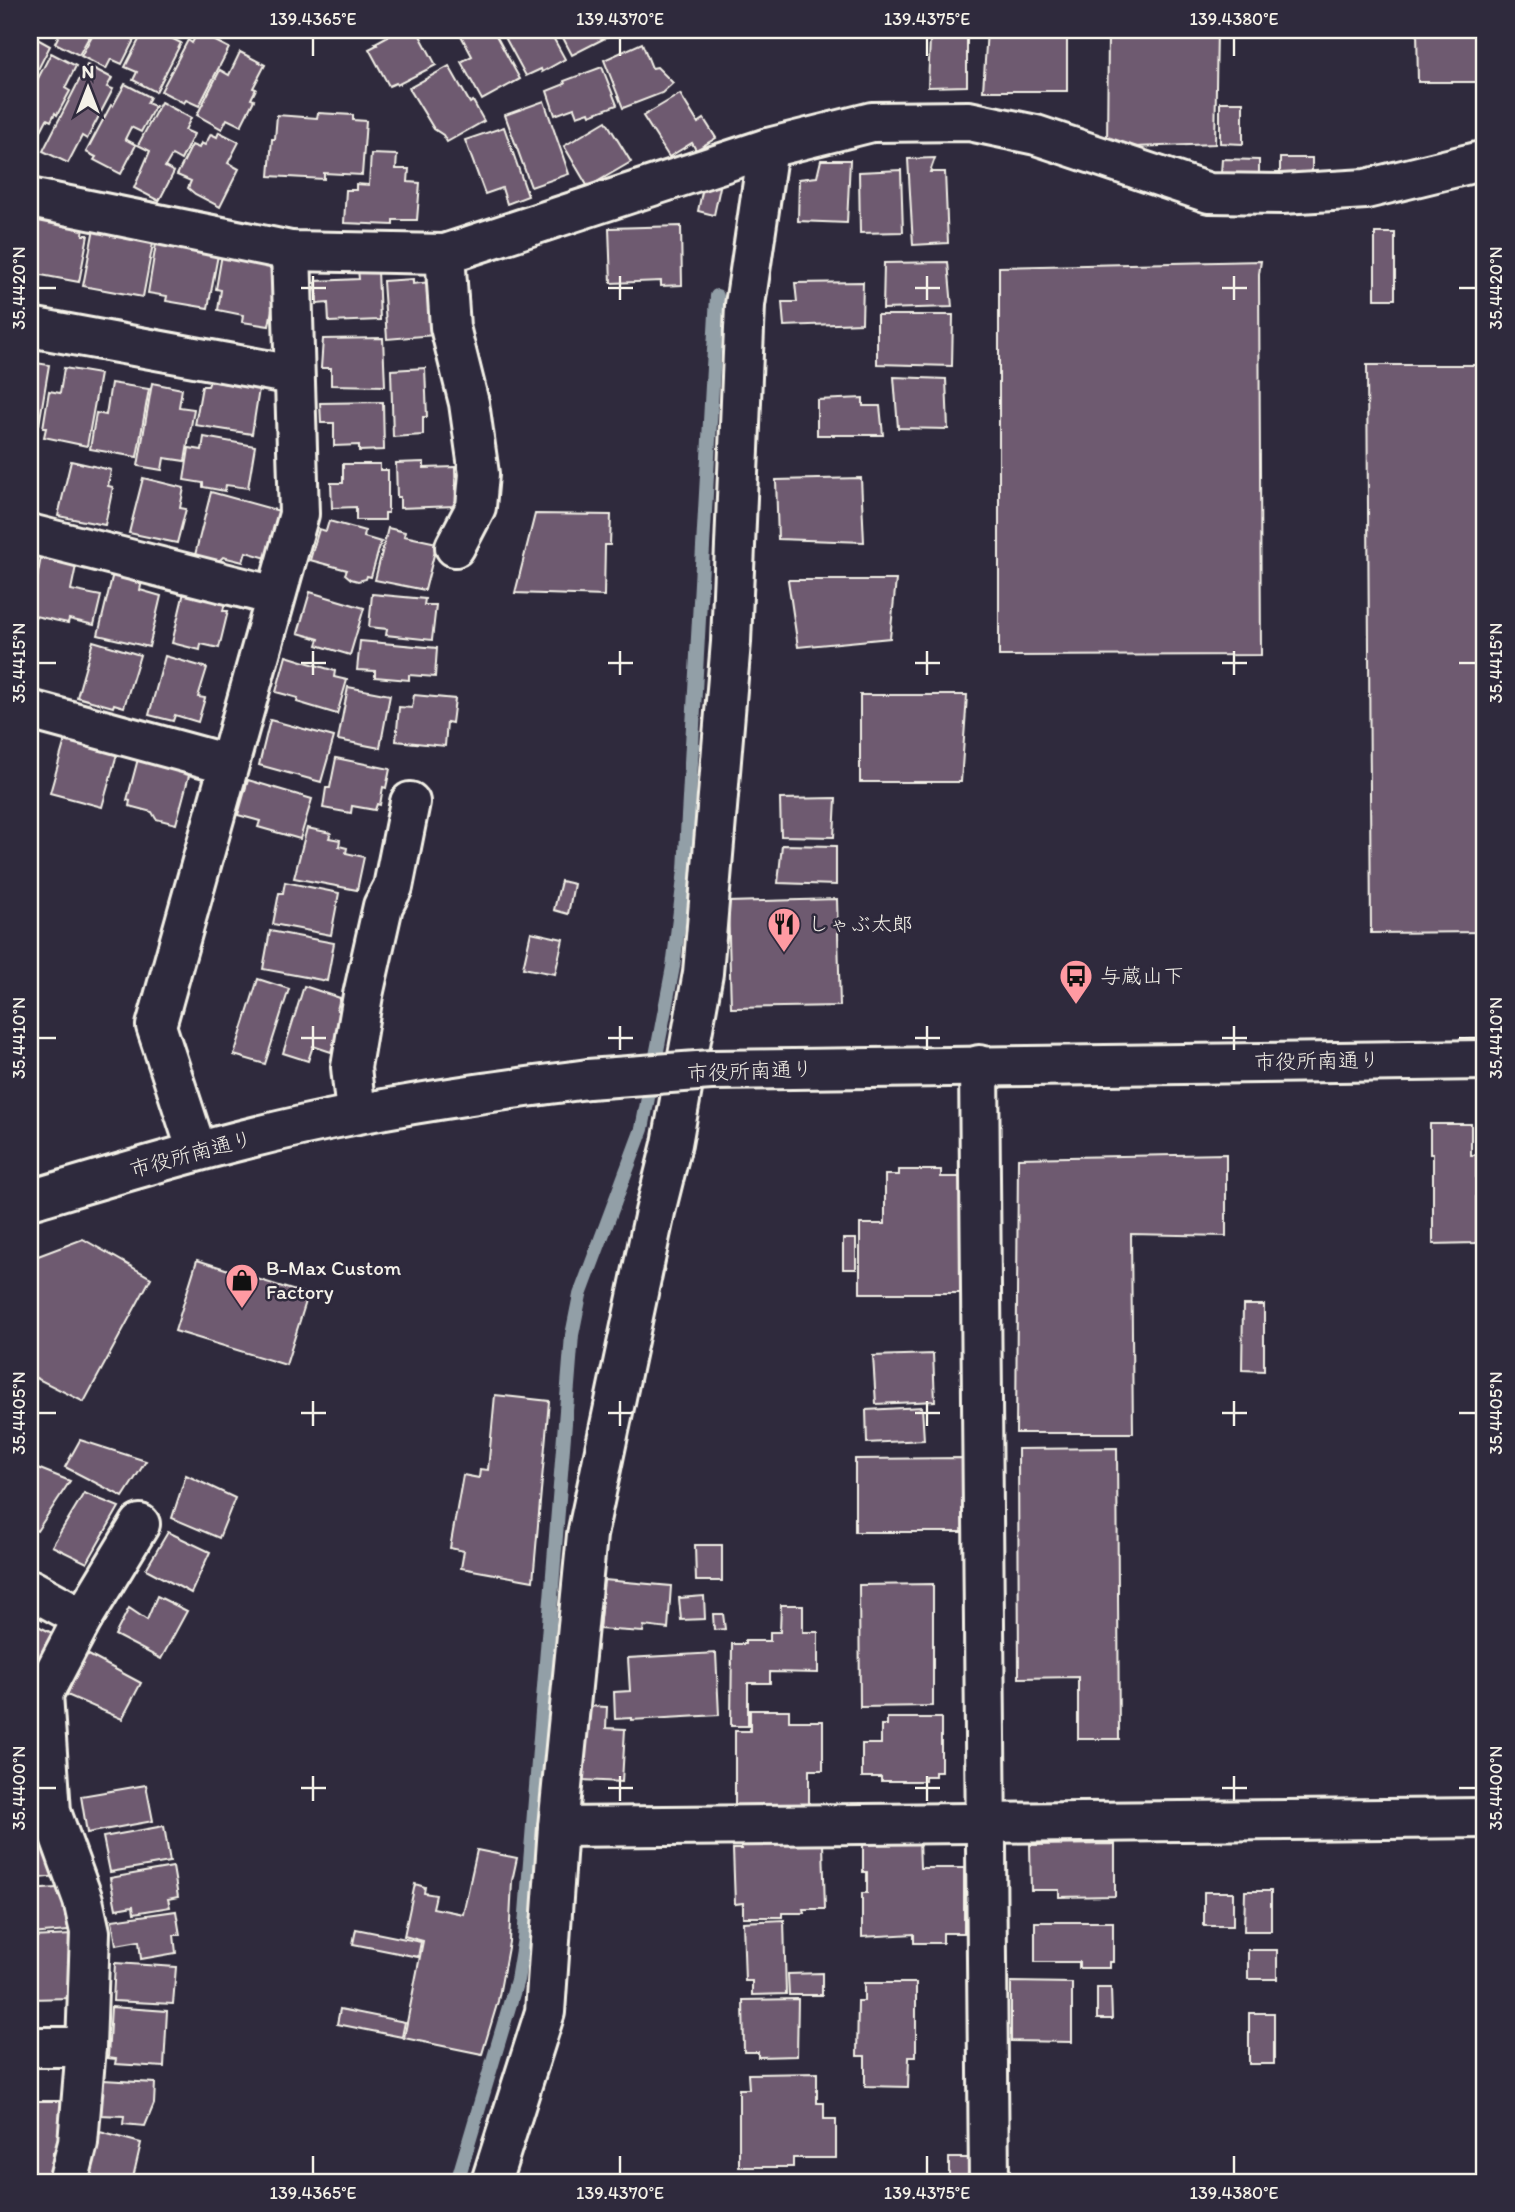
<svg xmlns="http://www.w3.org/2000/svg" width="1515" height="2212" font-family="Itim,'Klee One',sans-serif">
	<rect width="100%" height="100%" fill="#2f2a3d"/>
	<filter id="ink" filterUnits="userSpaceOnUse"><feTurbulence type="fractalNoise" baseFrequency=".0143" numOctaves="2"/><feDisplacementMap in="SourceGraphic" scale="14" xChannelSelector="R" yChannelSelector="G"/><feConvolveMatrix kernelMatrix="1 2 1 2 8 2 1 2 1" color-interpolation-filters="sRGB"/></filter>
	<g filter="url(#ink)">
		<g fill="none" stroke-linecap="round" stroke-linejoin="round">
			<path stroke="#929fa7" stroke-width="14" d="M457,2182L517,1980L524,1938L572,1335L580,1295L642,1129L673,967L685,870L717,296"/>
		</g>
		<g fill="#6e5a70" stroke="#f4f1e8" stroke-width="2">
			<path d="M53,30H93L79,55L55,43L60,33Z"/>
			<path d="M95,30H139L122,64L111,59L106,69L81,56Z"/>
			<path d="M144,30H178L173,39L181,43L156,92L133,80L137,72L125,67Z"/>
			<path d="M399,30H417L436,65L397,85L396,83L389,86L369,49L377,45L375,43Z"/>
			<path d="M458,30H493L520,79L482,100L461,62L472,56Z"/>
			<path d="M501,30H549L565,59L542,72L541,69L526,76Z"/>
			<path d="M559,30H613L615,33L572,55Z"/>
			<path d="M987,30H1067V91H983Z"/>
			<path d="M1108,30H1217L1215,144L1107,148Z"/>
			<path d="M1417,30H1485V82H1418Z"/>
			<path d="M198,32L229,48L199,106L186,100L184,103L161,91L188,40L192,43Z"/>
			<path d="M30,35L50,46L30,85Z"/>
			<path d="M930,38H967V86L928,87Z"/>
			<path d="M642,43L652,68L657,67L673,83L662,93L623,108L604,60Z"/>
			<path d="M240,52L265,65L253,88L256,89L251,99L254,100L241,126L227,119L222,129L197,115L220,70L229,75Z"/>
			<path d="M51,53L76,66L65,88L70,91L57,115L55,113L51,121L47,119L32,148H30V94Z"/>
			<path d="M87,65L112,78L107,87L113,89L87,139L82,136L68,163L43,151Z"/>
			<path d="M449,66L470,103L473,101L484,121L447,142L443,135L434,129L409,88Z"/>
			<path d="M602,67L617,105L590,115L589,112L577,116L574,108L555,115L547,91L565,84L564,81Z"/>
			<path d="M125,84L150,97L147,103L155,106L141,132L131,127L125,139L136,145L121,174L94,160L96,157L86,152L111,105L113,106Z"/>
			<path d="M680,94L698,123L704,119L716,138L696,150L692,143L669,157L643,116Z"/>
			<path d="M544,101L569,174L531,187L505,115Z"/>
			<path d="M161,102L191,118L185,130L194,134L181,160L172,155L165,167L174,172L159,201L134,188L150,151L138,145Z"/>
			<path d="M1220,102H1243V144L1220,143Z"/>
			<path d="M318,113L353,115V120L366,121L362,175L324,173V179L269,176L272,139H275L277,115L317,118Z"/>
			<path d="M606,121L631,162L588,187L564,146Z"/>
			<path d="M504,127L528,196L507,204L502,188L485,194L465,140Z"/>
			<path d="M219,132L239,142L228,163L239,169L220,207L195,194L188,188L191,181L177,175L192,145L199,148L201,143L205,145L211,134L217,137Z"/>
			<path d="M371,154L397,155L396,169H409L408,182L420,183L417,220H393V225L344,223L346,190H356V184L369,185Z"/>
			<path d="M935,158L930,172H945L948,243L913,245L908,159Z"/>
			<rect x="1280" y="158" width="32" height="20"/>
			<path d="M1222,159L1259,160V175L1221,174Z"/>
			<path d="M821,160H850L847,223L798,221L799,179L817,177Z"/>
			<path d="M901,170L903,232L860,233L859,172Z"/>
			<path d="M704,182L720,187L714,215L698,211Z"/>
			<path d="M33,216L84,226L83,235H88L79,282L30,273V236Z"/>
			<path d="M681,226L682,285L661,286V281L611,283L609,228Z"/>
			<path d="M94,228L154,238L143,297L83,286Z"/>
			<rect x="1375" y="233" width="20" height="66"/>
			<path d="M156,244L218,255L208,308L166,301L167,296L148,293Z"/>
			<path d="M222,254L273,263L271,273L278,275L269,326L242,322L243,315L218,310L221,290L216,289Z"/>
			<path d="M1261,261L1259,274L1261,655L999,656V267Z"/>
			<path d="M948,262L952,307L883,309L884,263Z"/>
			<path d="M358,270H378L380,320L329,322L328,303L317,304L316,281L359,279Z"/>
			<path d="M413,279V284L430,282L434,335L387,339L383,281Z"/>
			<path d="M863,282L862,323L784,326L782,302H797L795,283Z"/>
			<path d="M877,315H953L952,366L877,364Z"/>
			<path d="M383,338L385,386L331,385V368H321L323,339Z"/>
			<path d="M30,362L49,365L39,425H35L33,435L30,434Z"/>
			<path d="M1367,365H1485V932L1371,933Z"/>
			<path d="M64,368L100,374L87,446L44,437L46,428H43L49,391L60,393Z"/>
			<path d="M425,368L427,417H423V435L393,437L391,370Z"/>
			<path d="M894,377L946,379L948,429L898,428Z"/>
			<path d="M210,381L259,389L252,434L195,425L202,386H208Z"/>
			<path d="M111,383L149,389L137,457L90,449L96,413L106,415Z"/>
			<path d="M152,383L182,389L179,407L194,409L185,461L164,458L162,470L138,466Z"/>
			<path d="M863,398V406H880L883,435H817V400Z"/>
			<path d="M383,402L384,450L359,451V445L334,446V423H321L320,403Z"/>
			<path d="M204,437L255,446L248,488L226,485L225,491L203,487V483L184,480L189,448L202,450Z"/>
			<path d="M71,461L111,470L108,486L113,487L105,525L58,516Z"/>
			<path d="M424,462V468L455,467L456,506L400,508V497H397L396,463Z"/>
			<path d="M343,464H380V470H388V513H385V520H356V507L332,508L331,483H343Z"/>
			<path d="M143,478L184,488L180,508L186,509L177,543L129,533Z"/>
			<path d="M861,478L864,542L778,539L776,480Z"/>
			<path d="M211,492L283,512L270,559L246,552L243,562L223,557L219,561L195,555Z"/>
			<path d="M535,514L611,515L610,545H605L604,596L515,593Z"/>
			<path d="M329,521L365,531L364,537L381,542L371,577L367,576L366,579L358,581L351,579L345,574L347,570L310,560L319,529L326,531Z"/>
			<path d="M388,528L405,532L404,536L437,543L425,590L375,580Z"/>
			<path d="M41,557L76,566L71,590L101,596L94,625L69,619L68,623L30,615Z"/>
			<path d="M113,573L142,581L140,590L161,596L149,647L98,635Z"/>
			<path d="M788,580H896L890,638L798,647Z"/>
			<path d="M184,592L225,602L223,611H228L219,648L201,644L200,650L172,643Z"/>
			<path d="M310,592L364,608L350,655L317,645L319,639L298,633Z"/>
			<path d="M372,594L425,599L424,605H436L432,640L386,635L387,629L369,627Z"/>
			<path d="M93,641L140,655L124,707L114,704L113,707L77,697Z"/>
			<path d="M360,641L437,648L435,677L409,675V680L375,677V671L357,670Z"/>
			<path d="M165,656L207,668L198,697L205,698L198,722L175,715L173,721L149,715Z"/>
			<path d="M286,656L335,671L334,677L347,680L337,714L297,702L298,698L276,692Z"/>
			<path d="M348,687L390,695L380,748L338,740Z"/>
			<path d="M414,695L455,699L452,723L447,722L445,746L396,741L399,707L412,708Z"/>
			<path d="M860,695H967L961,782H860Z"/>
			<path d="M270,720L334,737L321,782L259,765Z"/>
			<path d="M65,740L117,754L102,807L50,793Z"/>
			<path d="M139,755L191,768L176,824L156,819L152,812L129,806L130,801L127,800Z"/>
			<path d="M336,758L390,769L386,788L383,787L380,805L377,804L375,810L352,806L351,813L323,808L326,788H330Z"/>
			<path d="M248,780L312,799L300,839L258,827L260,821L238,815Z"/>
			<path d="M836,798L834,837L781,836L780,799Z"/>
			<path d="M307,828L331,833L329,838L340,840L339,846L347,848L346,853L364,857L357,890L294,878Z"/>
			<path d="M782,845L836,846V885L778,883Z"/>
			<path d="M561,881L574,884L568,914L554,910Z"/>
			<path d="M285,882L339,893L331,935L273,924L279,893H283Z"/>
			<path d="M837,899L840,1006L731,1008L728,902Z"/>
			<path d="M270,931L334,943L327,981L263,969Z"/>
			<path d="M531,932L563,939L555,974L523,968Z"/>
			<path d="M258,979L289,989L265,1064L234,1055Z"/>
			<path d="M304,986L340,998L337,1010L343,1011L331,1052L313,1046L308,1061L283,1053Z"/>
			<path d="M1430,1124H1471V1155H1476V1243L1433,1244V1154H1430Z"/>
			<path d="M1226,1154V1236L1131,1234L1133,1433H1016L1018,1158Z"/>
			<path d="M899,1170H941V1177H967L968,1293H860V1224H885V1175H899Z"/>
			<path d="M83,1239L151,1278L84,1402L30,1375V1259Z"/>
			<rect x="843" y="1239" width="13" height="30"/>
			<path d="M197,1260L308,1295L286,1365L175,1331Z"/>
			<path d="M1243,1305H1264V1371L1242,1370Z"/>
			<path d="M933,1354L935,1401L876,1404L873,1356Z"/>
			<path d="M495,1395L549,1401L533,1581L461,1568L464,1551L450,1548L463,1475L479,1478L480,1469L488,1470Z"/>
			<path d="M922,1407L924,1440L867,1443L866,1410Z"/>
			<path d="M80,1440L146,1461L123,1497L65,1467Z"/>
			<path d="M1117,1448L1119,1739H1078V1677L1019,1678L1018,1449Z"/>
			<path d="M965,1458V1532H855V1459Z"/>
			<path d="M30,1465L70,1481L37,1531L30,1527Z"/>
			<path d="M186,1475L235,1498L219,1538L172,1518Z"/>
			<path d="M84,1493L119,1507L87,1563L52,1546Z"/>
			<path d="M168,1532L210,1552L191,1593L146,1569Z"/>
			<path d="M695,1545H722V1581H696Z"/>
			<path d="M604,1580L671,1586L668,1629L644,1626L643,1632L599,1629Z"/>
			<path d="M933,1584V1706L860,1707L859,1585Z"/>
			<path d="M157,1596L187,1611L161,1659L115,1635L129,1608L147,1620Z"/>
			<path d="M704,1596L705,1619L681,1620L679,1598Z"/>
			<path d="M781,1605H803V1632H818V1673L770,1672V1683H748V1726H731L732,1644H745V1641H770V1632H780Z"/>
			<path d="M713,1614H723L725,1629L714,1630Z"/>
			<path d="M30,1622L56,1635L30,1680Z"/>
			<path d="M85,1653L141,1683L122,1719L67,1695Z"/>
			<path d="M716,1653L719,1715L631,1720V1718L615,1719L614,1692L630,1691L628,1658Z"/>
			<path d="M587,1706L607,1707L606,1728L625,1729L622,1782L582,1780Z"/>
			<path d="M750,1710H789V1721H823V1770H809V1804L735,1805V1731H750Z"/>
			<path d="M887,1718H941V1772H935V1776H925V1781H881V1777H862V1744H881V1725H887Z"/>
			<path d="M146,1785L153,1821L87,1833L81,1796Z"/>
			<path d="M164,1826L170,1862L110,1872L103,1837Z"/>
			<path d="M43,1832L59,1876L30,1879V1833Z"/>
			<path d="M863,1838H919L920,1868H964V1933H943V1943H914V1934L862,1937V1893H867V1872H863Z"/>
			<path d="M823,1844L825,1909H803L804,1913H782V1917H743V1903L735,1904L733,1849H741V1846Z"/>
			<path d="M1115,1844V1896L1059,1897V1890H1031L1030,1845Z"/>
			<path d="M477,1850L517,1858L512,1881L509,1942L498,2001L482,2054L404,2038L423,1941L404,1936L415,1884L425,1887L424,1893L436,1895L433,1908L463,1914Z"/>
			<path d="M173,1867L178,1897L168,1899L170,1907L134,1913L133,1906L116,1909L110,1878Z"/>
			<path d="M70,1887L81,1930L30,1934V1890Z"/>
			<path d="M1245,1891H1271V1931H1244Z"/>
			<rect x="1204" y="1892" width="29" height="34"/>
			<path d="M176,1911L180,1935H174L176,1953L141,1959L139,1941L116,1945L112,1920Z"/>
			<path d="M784,1920L786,1994L752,1995V1981H745L743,1922Z"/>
			<path d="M1035,1922H1113V1962H1110V1968H1079V1962H1035Z"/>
			<path d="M356,1929L421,1942L418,1957L353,1944Z"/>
			<path d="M73,1935V1962H70L71,1998L30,1999V1937Z"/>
			<rect x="1248" y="1950" width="29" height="29"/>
			<path d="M115,1963L176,1967L173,2004L113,2001Z"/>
			<path d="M822,1973V1995H789L788,1974Z"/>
			<path d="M1011,1982L1072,1983V2042L1011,2041Z"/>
			<path d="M864,1983H916V2057H909L908,2087L865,2086V2056H857L858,2001H864Z"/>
			<path d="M1097,1988H1111L1112,2019H1097Z"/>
			<path d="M798,1999L797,2056L758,2057V2052H744L743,2000Z"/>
			<path d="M111,2007L167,2011L164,2067L115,2064L116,2059L108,2058Z"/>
			<path d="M340,2009L405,2022L402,2037L337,2024Z"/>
			<rect x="1249" y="2013" width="25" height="51"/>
			<path d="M817,2073V2103H824V2119H836V2158H793V2167H739V2089H749L748,2074Z"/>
			<path d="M103,2080L155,2083L154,2104L145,2126L123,2124L124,2116L100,2115Z"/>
			<path d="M30,2101H62L61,2153H53L52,2179H48V2182H30Z"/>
			<path d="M100,2132L141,2143L132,2182H103L89,2179Z"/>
			<rect x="949" y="2158" width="24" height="24"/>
			<rect x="738" y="2176" width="21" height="6"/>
		</g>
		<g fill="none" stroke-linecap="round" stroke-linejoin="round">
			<defs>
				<g id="minor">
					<path d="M30,198L291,251L445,254L768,148L872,122L969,121L1036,135L1209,193L1282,194L1366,189L1485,160"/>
					<path d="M445,254L450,327L469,403L479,474L476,507L455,547"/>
					<path d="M30,327L293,375"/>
					<path d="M30,534L275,596"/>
					<path d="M30,710L228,764"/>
					<path d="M979,1065L989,2182"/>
					<path d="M711,1070L1485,1060"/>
					<path d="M356,1114L351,1067L363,995L383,906L393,887L410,802"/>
					<path d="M197,1151L156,1026L299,514L291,251"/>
					<path d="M30,1200C138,1168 247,1135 358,1114C434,1099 511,1089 588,1079"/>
					<path d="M30,1589L83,1618L43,1694L51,1812L83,1900L90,1932L86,2047L78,2143L68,2182"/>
					<path d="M83,1618L140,1524"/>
					<path d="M558,1827L1485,1818"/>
					<path d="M30,2047H86"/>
					<path d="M491,2182L545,2012L558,1827L587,1535L655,1212L672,1144L703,973L731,642L745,305L768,148"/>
				</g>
			</defs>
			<use href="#minor" stroke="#f4f1e8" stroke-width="44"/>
			<use href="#minor" stroke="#2f2a3d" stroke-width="38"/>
			<defs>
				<path id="minor-bridge" d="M588,1079L711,1070"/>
			</defs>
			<use href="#minor-bridge" stroke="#f4f1e8" stroke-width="44" stroke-linecap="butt"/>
			<use href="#minor-bridge" stroke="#2f2a3d" stroke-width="38"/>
		</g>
	</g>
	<path fill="none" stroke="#f4f1e8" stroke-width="2.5" d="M313,38V56M620,38V56M927,38V56M1234,38V56M313,276V300M620,276V300M927,276V300M1234,276V300M38,288H56M301,288H326M608,288H633M915,288H940M1222,288H1247M1459,288H1476M313,651V675M620,651V675M927,651V675M1234,651V675M38,663H56M301,663H326M608,663H633M915,663H940M1222,663H1247M1459,663H1476M313,1026V1050M620,1026V1050M927,1026V1050M1234,1026V1050M38,1038H56M301,1038H326M608,1038H633M915,1038H940M1222,1038H1247M1459,1038H1476M313,1401V1426M620,1401V1426M927,1401V1426M1234,1401V1426M38,1413H56M301,1413H326M608,1413H633M915,1413H940M1222,1413H1247M1459,1413H1476M313,1776V1801M620,1776V1801M927,1776V1801M1234,1776V1801M38,1788H56M301,1788H326M608,1788H633M915,1788H940M1222,1788H1247M1459,1788H1476M313,2156V2174M620,2156V2174M927,2156V2174M1234,2156V2174"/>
	<defs>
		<symbol id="restaurant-pin" viewBox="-11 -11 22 30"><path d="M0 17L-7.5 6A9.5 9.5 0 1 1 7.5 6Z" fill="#ff9aa2" stroke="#2f2a3d"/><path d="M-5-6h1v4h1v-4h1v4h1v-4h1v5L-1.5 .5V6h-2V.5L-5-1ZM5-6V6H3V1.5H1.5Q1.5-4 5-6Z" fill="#111"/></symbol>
		<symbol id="bus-pin" viewBox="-11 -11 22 30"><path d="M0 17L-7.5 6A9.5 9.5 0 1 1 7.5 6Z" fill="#ff9aa2" stroke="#2f2a3d"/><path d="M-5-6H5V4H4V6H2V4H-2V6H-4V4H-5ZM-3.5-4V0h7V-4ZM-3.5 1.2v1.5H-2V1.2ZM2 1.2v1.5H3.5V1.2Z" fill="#111"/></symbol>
		<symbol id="shop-pin" viewBox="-11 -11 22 30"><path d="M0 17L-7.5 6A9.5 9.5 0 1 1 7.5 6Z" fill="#ff9aa2" stroke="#2f2a3d"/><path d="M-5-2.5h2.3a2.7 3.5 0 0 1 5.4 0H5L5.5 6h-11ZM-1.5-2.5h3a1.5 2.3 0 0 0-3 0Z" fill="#111"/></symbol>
	</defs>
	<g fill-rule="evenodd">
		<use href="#restaurant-pin" x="765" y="905" width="38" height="52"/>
		<use href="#bus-pin" x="1057" y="957" width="38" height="52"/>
		<use href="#shop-pin" x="223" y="1261" width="38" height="52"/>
	</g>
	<g text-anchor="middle" stroke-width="5" stroke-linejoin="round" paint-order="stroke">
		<g font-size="21" fill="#f4f1e8" stroke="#2f2a3d" text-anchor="start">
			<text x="808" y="931">しゃぶ太郎</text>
			<text x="1100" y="983">与蔵山下</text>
			<text x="266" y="1275">B-Max Custom<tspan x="266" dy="24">Factory</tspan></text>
		</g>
		<g font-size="21" fill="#f4f1e8" stroke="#2f2a3d">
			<text transform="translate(1317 1061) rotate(-1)" y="7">市役所南通り</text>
			<text transform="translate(750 1071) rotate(-2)" y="7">市役所南通り</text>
			<text transform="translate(191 1154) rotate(-15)" y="7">市役所南通り</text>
		</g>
	</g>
	<rect width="1515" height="2212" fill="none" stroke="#2f2a3d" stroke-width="77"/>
	<g transform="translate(88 88)" stroke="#2f2a3d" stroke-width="5" paint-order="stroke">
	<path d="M0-5L12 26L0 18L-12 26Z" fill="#f4f1e8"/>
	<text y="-10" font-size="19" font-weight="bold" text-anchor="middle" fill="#f4f1e8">N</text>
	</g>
	<rect x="38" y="38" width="1438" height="2136" fill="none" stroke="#f4f1e8" stroke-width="2.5"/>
	<g font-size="18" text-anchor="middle" fill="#f4f1e8">
		<text x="313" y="25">139.4365°E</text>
		<text x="620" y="25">139.4370°E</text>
		<text x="927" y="25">139.4375°E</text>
		<text x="1234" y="25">139.4380°E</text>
		<text transform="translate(19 288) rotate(-90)" y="6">35.4420°N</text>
		<text transform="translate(1496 288) rotate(-90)" y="6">35.4420°N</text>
		<text transform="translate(19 663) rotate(-90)" y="6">35.4415°N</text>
		<text transform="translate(1496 663) rotate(-90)" y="6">35.4415°N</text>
		<text transform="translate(19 1038) rotate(-90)" y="6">35.4410°N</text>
		<text transform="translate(1496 1038) rotate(-90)" y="6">35.4410°N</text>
		<text transform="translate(19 1413) rotate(-90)" y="6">35.4405°N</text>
		<text transform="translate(1496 1413) rotate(-90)" y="6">35.4405°N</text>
		<text transform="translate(19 1788) rotate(-90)" y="6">35.4400°N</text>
		<text transform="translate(1496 1788) rotate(-90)" y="6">35.4400°N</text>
		<text x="313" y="2199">139.4365°E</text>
		<text x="620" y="2199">139.4370°E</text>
		<text x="927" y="2199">139.4375°E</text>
		<text x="1234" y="2199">139.4380°E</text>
	</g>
</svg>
